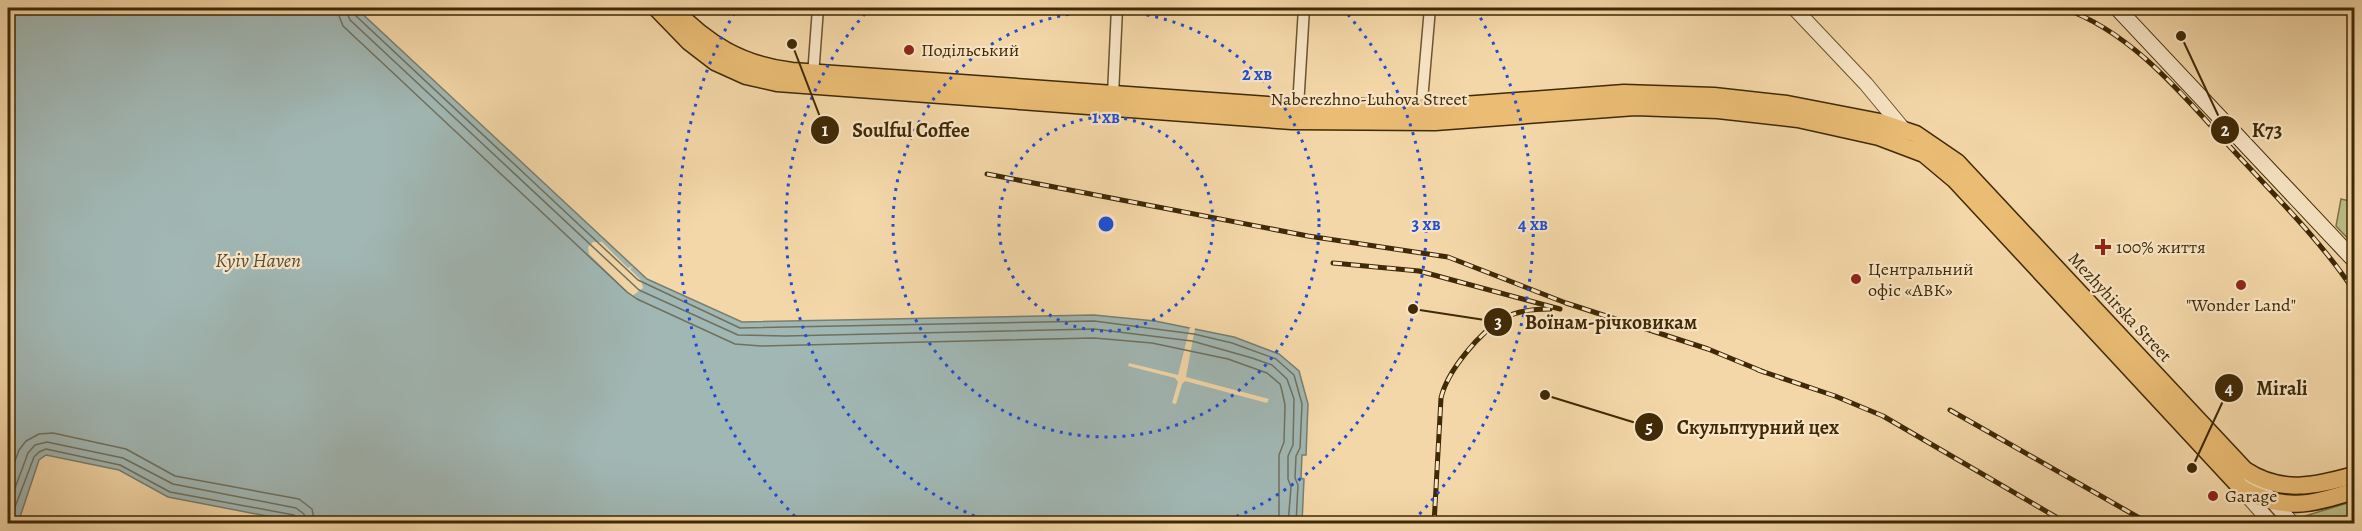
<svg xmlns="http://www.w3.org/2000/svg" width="2362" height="531" font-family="Alegreya,serif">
	<rect width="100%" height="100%" fill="#f4d7a8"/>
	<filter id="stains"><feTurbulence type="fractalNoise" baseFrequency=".00333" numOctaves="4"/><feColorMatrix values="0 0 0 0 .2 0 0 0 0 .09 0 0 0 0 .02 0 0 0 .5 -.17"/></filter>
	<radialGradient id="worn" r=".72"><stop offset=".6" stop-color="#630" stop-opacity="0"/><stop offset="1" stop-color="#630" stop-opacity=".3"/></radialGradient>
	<g fill="#bbbe88" stroke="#7d7447" stroke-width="1.5">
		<path d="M2341,199L2354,202V245L2336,226Z"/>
		<path d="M2354,501V523H2306L2304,521L2305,516Z"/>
	</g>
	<path fill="#a1b7b4" stroke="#7a7e6e" stroke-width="1.5" d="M8,8H356L647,279L742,322L1094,315L1155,321L1234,337L1279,354L1299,371L1308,404L1306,455H1302L1301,478L1304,479L1302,523H303L168,497L119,470L46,455L39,460L18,523H8Z"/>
	<g fill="#f4d7a8">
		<path d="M593,242H602L628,268L633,266L630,269L641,280L643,288L632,296L589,254L588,247Z"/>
		<path d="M1190,327L1195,328L1186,377L1269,399L1267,403L1185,381L1182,384L1176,404L1172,403L1178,382L1175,378L1128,366L1129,363L1178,375Z"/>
	</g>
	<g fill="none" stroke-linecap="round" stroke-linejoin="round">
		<g stroke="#70705d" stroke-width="1.5">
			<path d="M336,8L343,26L627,292L637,299L735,344L761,346L1094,338L1152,343L1228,359L1267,373L1280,384L1282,391L1285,405L1284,442L1279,455V524"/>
			<path d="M345,8L350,20L639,290L738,335L785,336L1094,329L1192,341L1252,358L1272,365L1287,379L1294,399L1293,445L1288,456V479L1291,487L1288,524"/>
			<path d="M353,8L355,15L638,280L740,328L1094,321L1194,334L1232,343L1276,359L1294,375L1302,404L1300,448L1296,456L1295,478L1298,485L1296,524"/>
			<path d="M8,480L19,450L26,441L39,434L53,433L126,449L175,476L299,499L312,509L315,524"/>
			<path d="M8,507L28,453L35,445L47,442L123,458L173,484L296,508L304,514L306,524"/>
			<path d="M12,524L15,507L34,457L39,452L46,449L120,465L170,492L294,515L299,524"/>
		</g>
		<defs>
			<g id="minor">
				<path d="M813,76L818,8"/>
				<path d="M1113,95L1117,8"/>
				<path d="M1298,107L1304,8"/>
				<path d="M1421,112L1430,8"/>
			</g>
			<g id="tertiary">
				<path d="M1794,8L1866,84L1905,131"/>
				<path d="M2248,474L2293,524"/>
				<path d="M2244,492L2272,524"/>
			</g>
			<path id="secondary" d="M2117,8L2354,260"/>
			<g id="primary">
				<path d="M656,8L689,42L715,62L746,76L777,83L1292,121L1435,122L1635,107L1718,110L1798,119L1879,137L1924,154L1955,180L2241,488C2282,512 2311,505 2354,491"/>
				<path d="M673,8C707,44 742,65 792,71L1298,107H1436L1624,93L1714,96L1787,104L1880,122L1916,134L1957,162L2245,470C2281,494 2316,486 2354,475"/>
			</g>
		</defs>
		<use href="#minor" stroke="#6c542e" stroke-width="13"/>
		<use href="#tertiary" stroke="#6c542e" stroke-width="16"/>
		<use href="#secondary" stroke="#3f2906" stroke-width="17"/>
		<use href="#primary" stroke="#3f2906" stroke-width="19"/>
		<use href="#minor" stroke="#f8e5c6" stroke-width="10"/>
		<use href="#tertiary" stroke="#f8e5c6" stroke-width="14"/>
		<use href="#secondary" stroke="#f8e5c6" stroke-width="15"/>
		<use href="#primary" stroke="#eabc74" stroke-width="16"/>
		<defs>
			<g id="rail">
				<path d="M2063,8C2139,35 2191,106 2245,163C2283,204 2323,244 2354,291"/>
				<path d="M987,174L1308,236L1448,257L1566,303L1708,349L1764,372"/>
				<path d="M1333,263L1419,271L1560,309"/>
				<path d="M1758,370L1835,396L1883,416L2068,524"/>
				<path d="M1950,410L2150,524"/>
				<path d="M1434,524L1441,398C1447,371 1480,332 1504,318C1517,311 1535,309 1550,309"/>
			</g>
		</defs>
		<use href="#rail" stroke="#3f2906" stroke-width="5"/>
		<use href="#rail" stroke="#f8e5c6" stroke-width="3" stroke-dasharray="9" stroke-linecap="butt"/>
	</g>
	<g fill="none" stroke="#1d4ed8" stroke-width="3" stroke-dasharray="3 6">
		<circle cx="1106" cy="224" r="107"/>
		<circle cx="1106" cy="224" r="213"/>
		<path d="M991 523A320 320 0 0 1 870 8M1342 8A320 320 0 0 1 1221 523"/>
		<path d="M801 523A427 427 0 0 1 736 10M1476 10A427 427 0 0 1 1411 523"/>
	</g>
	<g fill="#8f2418" stroke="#f8e5c6" stroke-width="2">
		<circle cx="909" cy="50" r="6"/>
		<path d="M2100 238h6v6h6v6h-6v6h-6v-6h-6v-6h6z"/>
		<circle cx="1856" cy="279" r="6"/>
		<circle cx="2241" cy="285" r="6"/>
		<circle cx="2213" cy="496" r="6"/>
	</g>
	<g text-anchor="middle" stroke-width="4.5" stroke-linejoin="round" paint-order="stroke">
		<g font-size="18" fill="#3f2906" stroke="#f8e5c6" text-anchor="start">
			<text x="921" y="56">Подільський</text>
			<text x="2116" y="253">100% життя</text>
			<text x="1868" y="275">Центральний<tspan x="1868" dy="21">офіс «АВК»</tspan></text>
			<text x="2241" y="311" text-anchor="middle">"Wonder Land"</text>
			<text x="2225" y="502">Garage</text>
		</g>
		<g font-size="18" fill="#3f2906" stroke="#f8e5c6">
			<text x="1369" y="105">Naberezhno-Luhova Street</text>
			<text transform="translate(2120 307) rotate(47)" y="6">Mezhyhirska Street</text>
		</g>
		<g font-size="20" font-style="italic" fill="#584c32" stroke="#f8e5c6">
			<text x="258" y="267">Kyiv Haven</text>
		</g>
	</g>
	<circle cx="1106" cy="224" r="9" fill="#1d4ed8" stroke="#f8e5c6" stroke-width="3"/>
	<g font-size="18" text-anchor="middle" font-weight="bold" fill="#1d4ed8" stroke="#f8e5c6" stroke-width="4.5" stroke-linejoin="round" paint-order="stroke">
		<text x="1257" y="80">2 хв</text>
		<text x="1106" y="123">1 хв</text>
		<text x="1426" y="230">3 хв</text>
		<text x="1533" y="230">4 хв</text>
	</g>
	<path fill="none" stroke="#3f2906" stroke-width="2" d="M792 44L825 130M2181 36L2225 130M1413 309L1498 322M2192 468L2229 388M1545 395L1649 427"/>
	<g fill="#3f2906" stroke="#f8e5c6" stroke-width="2">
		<circle cx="792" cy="44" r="6"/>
		<circle cx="2181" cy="36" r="6"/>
		<circle cx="1413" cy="309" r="6"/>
		<circle cx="2192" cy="468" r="6"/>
		<circle cx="1545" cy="395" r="6"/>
		<circle cx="825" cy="130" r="15"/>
		<circle cx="2225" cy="130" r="15"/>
		<circle cx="1498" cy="322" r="15"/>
		<circle cx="2229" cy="388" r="15"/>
		<circle cx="1649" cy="427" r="15"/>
	</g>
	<g font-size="18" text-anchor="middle" font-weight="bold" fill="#fff">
		<text x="825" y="136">1</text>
		<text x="2225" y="136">2</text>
		<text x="1498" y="328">3</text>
		<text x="2229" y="394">4</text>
		<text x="1649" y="433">5</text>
	</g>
	<g font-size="20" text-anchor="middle" font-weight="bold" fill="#3f2906" stroke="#f8e5c6" stroke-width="4.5" stroke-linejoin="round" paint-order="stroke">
		<text x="911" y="137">Soulful Coffee</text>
		<text x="2267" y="137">К73</text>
		<text x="1611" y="329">Воїнам-річковикам</text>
		<text x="2282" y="395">Mirali</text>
		<text x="1758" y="434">Скульптурний цех</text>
	</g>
	<rect width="2362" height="531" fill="none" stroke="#f4d7a8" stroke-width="30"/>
	<rect x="9" y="9" width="2344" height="513" fill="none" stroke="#3f2906" stroke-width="3"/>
	<rect x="15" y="15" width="2332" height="501" fill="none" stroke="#3f2906" stroke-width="1.5"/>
	<rect width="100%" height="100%" filter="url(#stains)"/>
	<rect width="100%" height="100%" fill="url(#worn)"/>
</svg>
